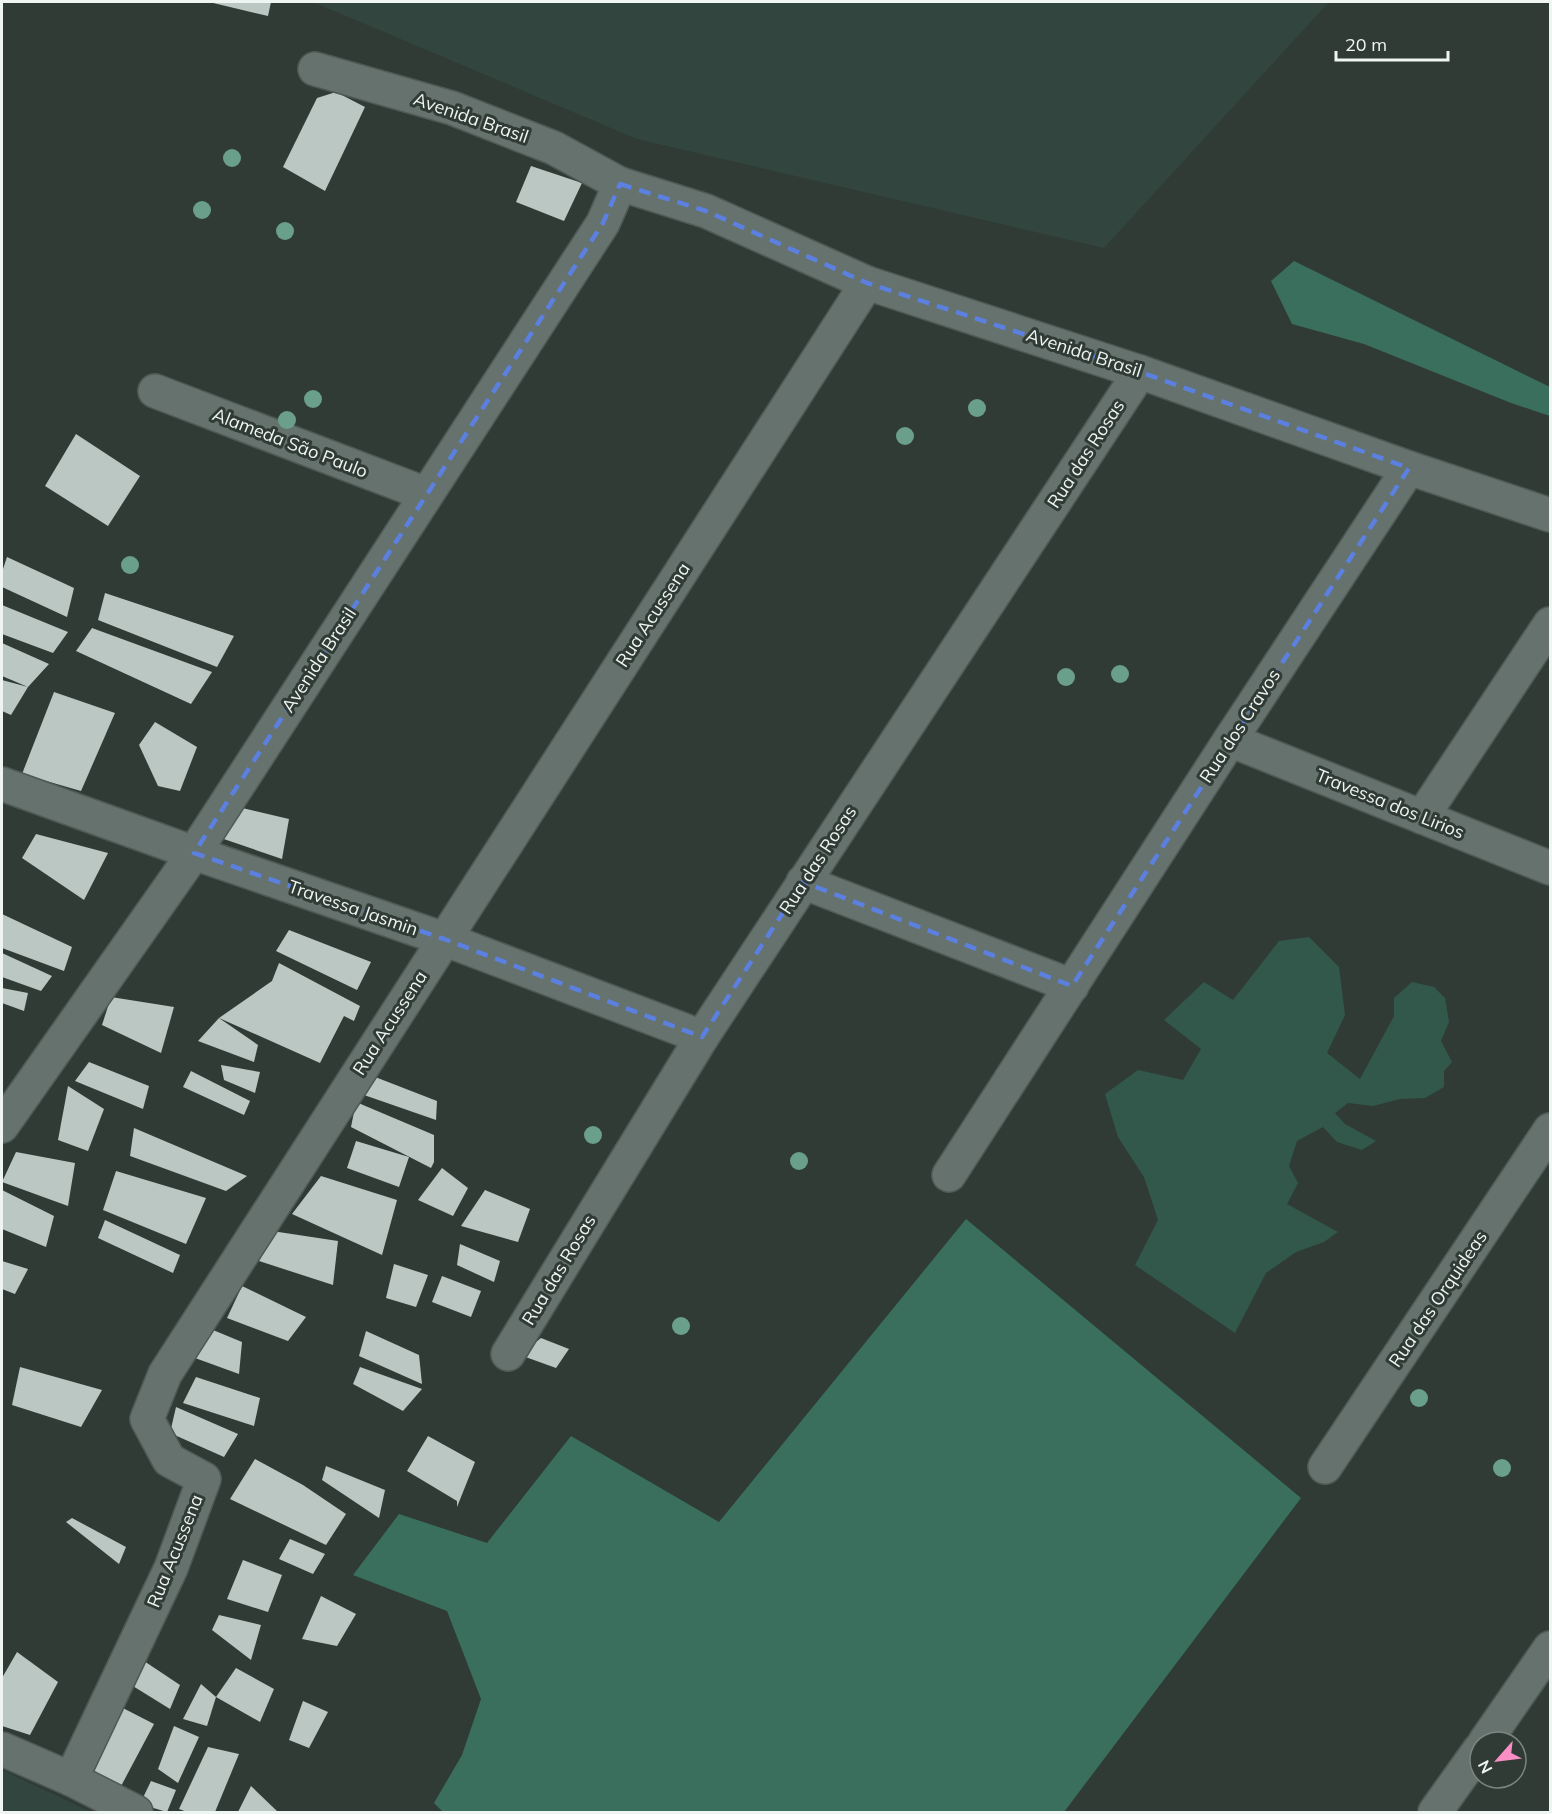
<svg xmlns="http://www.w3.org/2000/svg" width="1552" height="1814" font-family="Mulish,sans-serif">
	<rect width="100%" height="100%" fill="#303b36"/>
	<g fill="#32453e">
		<path d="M313,2H1329L1104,248L637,139Z"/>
		<path d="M2,1770L91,1812H2Z"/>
	</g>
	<path fill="#32584b" d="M1309,937L1339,967L1345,1015L1327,1053L1360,1079L1394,1016V998L1412,982L1434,987L1445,998L1449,1022L1441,1041L1452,1062L1444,1071V1087L1425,1098L1400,1099L1373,1106L1348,1103L1335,1113L1345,1124L1376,1141L1362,1150L1337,1142L1323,1127L1297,1141L1289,1166L1298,1183L1287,1204L1338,1232L1324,1242L1296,1252L1266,1273L1235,1333L1135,1265L1158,1220L1144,1177L1118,1137L1105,1094L1138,1070L1183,1080L1201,1049L1164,1020L1204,982L1233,1000L1279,941Z"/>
	<g fill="#3a6f5d">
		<path d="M1294,261L1550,387V416L1511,403L1364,344L1292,324L1271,281Z"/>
		<path d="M966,1219L1301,1498L1064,1812H443L434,1803L462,1755L481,1699L447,1611L353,1575L399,1514L487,1543L571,1436L719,1522Z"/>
	</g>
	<g fill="#bac7c2">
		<path d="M209,2H271L268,16Z"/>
		<path d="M336,92L365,107L325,191L283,167L317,98Z"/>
		<path d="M531,166L582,183L564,221L516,202Z"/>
		<path d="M76,434L140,476L108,526L45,486Z"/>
		<path d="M7,557L74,588L67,617L2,587V572Z"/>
		<path d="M105,593L234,636L217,667L98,620Z"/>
		<path d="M2,605L68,632L53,653L2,634Z"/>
		<path d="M92,628L212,672L191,704L76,651Z"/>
		<path d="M2,643L49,664L28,687L11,715L2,711V680L28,687L2,676Z"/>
		<path d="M54,692L115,713L81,791L22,774Z"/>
		<path d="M155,722L197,747L180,791L158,786L139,745Z"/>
		<path d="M234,806L289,819L282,859L215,836Z"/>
		<path d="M36,834L108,853L84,900L22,858Z"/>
		<path d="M2,914L72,947L64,971L2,948Z"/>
		<path d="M289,930L371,962L357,990L276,951Z"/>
		<path d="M2,953L52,976L41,991L2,977Z"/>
		<path d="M279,963L360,1006L354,1021L344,1016L320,1063L219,1018L272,981Z"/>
		<path d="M2,988L28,993L24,1011L2,1003Z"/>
		<path d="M111,997L174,1007L161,1053L102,1025Z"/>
		<path d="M219,1018L258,1045L254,1062L198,1041Z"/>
		<path d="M89,1062L149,1086L143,1109L75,1081Z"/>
		<path d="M221,1065L260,1072L255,1093L224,1080Z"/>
		<path d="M191,1071L250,1101L244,1115L183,1087Z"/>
		<path d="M370,1075L437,1101L436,1120L364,1095Z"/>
		<path d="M68,1086L104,1109L88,1151L58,1140Z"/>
		<path d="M356,1102L434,1135V1162L431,1168L351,1127Z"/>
		<path d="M134,1128L247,1176L226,1191L130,1156Z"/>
		<path d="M356,1141L409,1157L399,1187L347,1168Z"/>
		<path d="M16,1152L75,1163L68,1206L2,1182Z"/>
		<path d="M442,1168L468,1188L453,1216L418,1200Z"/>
		<path d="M116,1171L206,1198L186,1244L103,1210Z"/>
		<path d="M321,1176L397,1200L382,1255L292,1214Z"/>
		<path d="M2,1190L54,1216L46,1247L2,1229Z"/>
		<path d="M485,1190L530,1209L518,1242L461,1226Z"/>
		<path d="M105,1220L180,1255L173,1273L98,1238Z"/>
		<path d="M272,1231L338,1241L333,1285L259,1261Z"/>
		<path d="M460,1244L500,1261L494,1282L457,1265Z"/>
		<path d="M2,1261L28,1269L15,1294L2,1289Z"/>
		<path d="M394,1264L428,1275L416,1307L386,1298Z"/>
		<path d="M442,1276L481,1291L471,1317L432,1302Z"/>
		<path d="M242,1286L306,1317L288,1341L227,1318Z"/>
		<path d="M213,1330L242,1342L239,1374L195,1358Z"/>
		<path d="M366,1331L419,1355L422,1384L359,1356Z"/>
		<path d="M541,1338L569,1349L556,1368L520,1355Z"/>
		<path d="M20,1367L102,1390L81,1427L12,1405Z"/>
		<path d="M360,1367L422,1389L403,1411L353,1384Z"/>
		<path d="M196,1377L260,1398L254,1426L183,1403Z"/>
		<path d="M176,1407L238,1434L224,1457L170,1433Z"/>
		<path d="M428,1436L475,1462L457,1507V1501L407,1471Z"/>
		<path d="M255,1459L303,1485L346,1514L326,1545L230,1499Z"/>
		<path d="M326,1466L385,1490L379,1518L322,1480Z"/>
		<path d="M72,1518L126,1547L119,1564L66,1522Z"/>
		<path d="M290,1539L325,1554L313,1574L279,1559Z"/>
		<path d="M243,1560L282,1575L268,1612L227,1599Z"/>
		<path d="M321,1596L356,1614L337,1646L302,1639Z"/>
		<path d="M219,1615L261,1625L251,1660L212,1630Z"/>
		<path d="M17,1652L58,1682L30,1735L2,1726V1678Z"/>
		<path d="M141,1659L180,1685L170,1709L128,1683Z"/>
		<path d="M236,1668L274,1689L260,1722L216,1697Z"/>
		<path d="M201,1684L216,1697L207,1726L183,1719Z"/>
		<path d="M303,1701L328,1712L309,1748L289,1740Z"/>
		<path d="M119,1706L154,1724L120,1788L89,1772Z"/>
		<path d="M174,1726L199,1737L178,1783L158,1769Z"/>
		<path d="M208,1747L239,1754L215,1812H187L179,1809Z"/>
		<path d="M151,1781L176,1790L167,1812L140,1804Z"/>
		<path d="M251,1786L278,1812H238Z"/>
	</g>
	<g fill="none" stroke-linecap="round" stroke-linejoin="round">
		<defs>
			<g id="minor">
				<path d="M315,69L452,108L554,148L620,184L706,211L867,283L1140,372L1409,468L1550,515"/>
				<path d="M155,391L426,494"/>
				<path d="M1230,740L1550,868"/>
				<path d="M2,784L194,853L444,939L702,1037"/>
				<path d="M1422,817L1550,624"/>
				<path d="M803,882L1072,986"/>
				<path d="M2,1126L194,853L603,223L620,184"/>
				<path d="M949,1175L1230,740L1409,468"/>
				<path d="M508,1354L702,1037L1140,372"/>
				<path d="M1325,1467L1550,1130"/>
				<path d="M1485,1742L1550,1648"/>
				<path d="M2,1749L71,1779L136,1812"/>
				<path d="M71,1779L171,1568L204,1479L169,1460L147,1419L165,1374L867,283"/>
				<path d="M1435,1812L1480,1749"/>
			</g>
		</defs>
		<use href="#minor" stroke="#4f5955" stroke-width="36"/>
		<use href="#minor" stroke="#65726d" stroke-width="33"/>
	</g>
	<g fill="#6a9f8b">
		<circle cx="232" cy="158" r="9"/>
		<circle cx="202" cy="210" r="9"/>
		<circle cx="285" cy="231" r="9"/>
		<circle cx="313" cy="399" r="9"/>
		<circle cx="977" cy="408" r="9"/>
		<circle cx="287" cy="420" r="9"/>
		<circle cx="905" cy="436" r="9"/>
		<circle cx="130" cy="565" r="9"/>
		<circle cx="1120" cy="674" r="9"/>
		<circle cx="1066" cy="677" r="9"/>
		<circle cx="593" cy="1135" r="9"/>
		<circle cx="799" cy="1161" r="9"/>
		<circle cx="681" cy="1326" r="9"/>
		<circle cx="1419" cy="1398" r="9"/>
		<circle cx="1502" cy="1468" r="9"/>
	</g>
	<path fill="none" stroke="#5c80e0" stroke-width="4.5" stroke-dasharray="12 8" stroke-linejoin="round" d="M620,184L706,211L867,283L1140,372L1409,468L1072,986L803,882L702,1037L444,939L194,853L603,223Z"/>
	<g text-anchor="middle" stroke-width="6" stroke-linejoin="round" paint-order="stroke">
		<g font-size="18" fill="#eef5f2" stroke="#303b36">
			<text transform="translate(471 118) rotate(19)" y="6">Avenida Brasil</text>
			<text transform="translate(1084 353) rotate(18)" y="6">Avenida Brasil</text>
			<text transform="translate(290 443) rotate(21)" y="6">Alameda São Paulo</text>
			<text transform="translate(1086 454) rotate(-57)" y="6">Rua das Rosas</text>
			<text transform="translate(653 615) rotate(-57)" y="6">Rua Acussena</text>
			<text transform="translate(319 660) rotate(-57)" y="6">Avenida Brasil</text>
			<text transform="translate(1240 726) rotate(-57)" y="6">Rua dos Cravos</text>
			<text transform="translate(1390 804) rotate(22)" y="6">Travessa dos Lirios</text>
			<text transform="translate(818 860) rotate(-57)" y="6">Rua das Rosas</text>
			<text transform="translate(353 908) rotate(19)" y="6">Travessa Jasmin</text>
			<text transform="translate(390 1023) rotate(-57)" y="6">Rua Acussena</text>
			<text transform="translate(559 1270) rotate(-59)" y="6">Rua das Rosas</text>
			<text transform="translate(1438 1299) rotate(-56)" y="6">Rua das Orquideas</text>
			<text transform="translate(175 1551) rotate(-68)" y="6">Rua Acussena</text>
		</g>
	</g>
	<rect width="1552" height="1814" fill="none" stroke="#eef5f2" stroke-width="6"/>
	<g transform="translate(1498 1760) rotate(242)"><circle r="28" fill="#303b36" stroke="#7c8581" stroke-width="1.5"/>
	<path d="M0-4.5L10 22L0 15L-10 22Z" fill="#fa8fc6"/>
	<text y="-9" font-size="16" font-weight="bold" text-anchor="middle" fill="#eef5f2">N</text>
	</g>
	<path d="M1336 51v9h112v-9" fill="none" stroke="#eef5f2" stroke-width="3"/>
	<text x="1345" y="51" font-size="18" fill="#eef5f2" stroke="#303b36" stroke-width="4.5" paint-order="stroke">20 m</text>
</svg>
